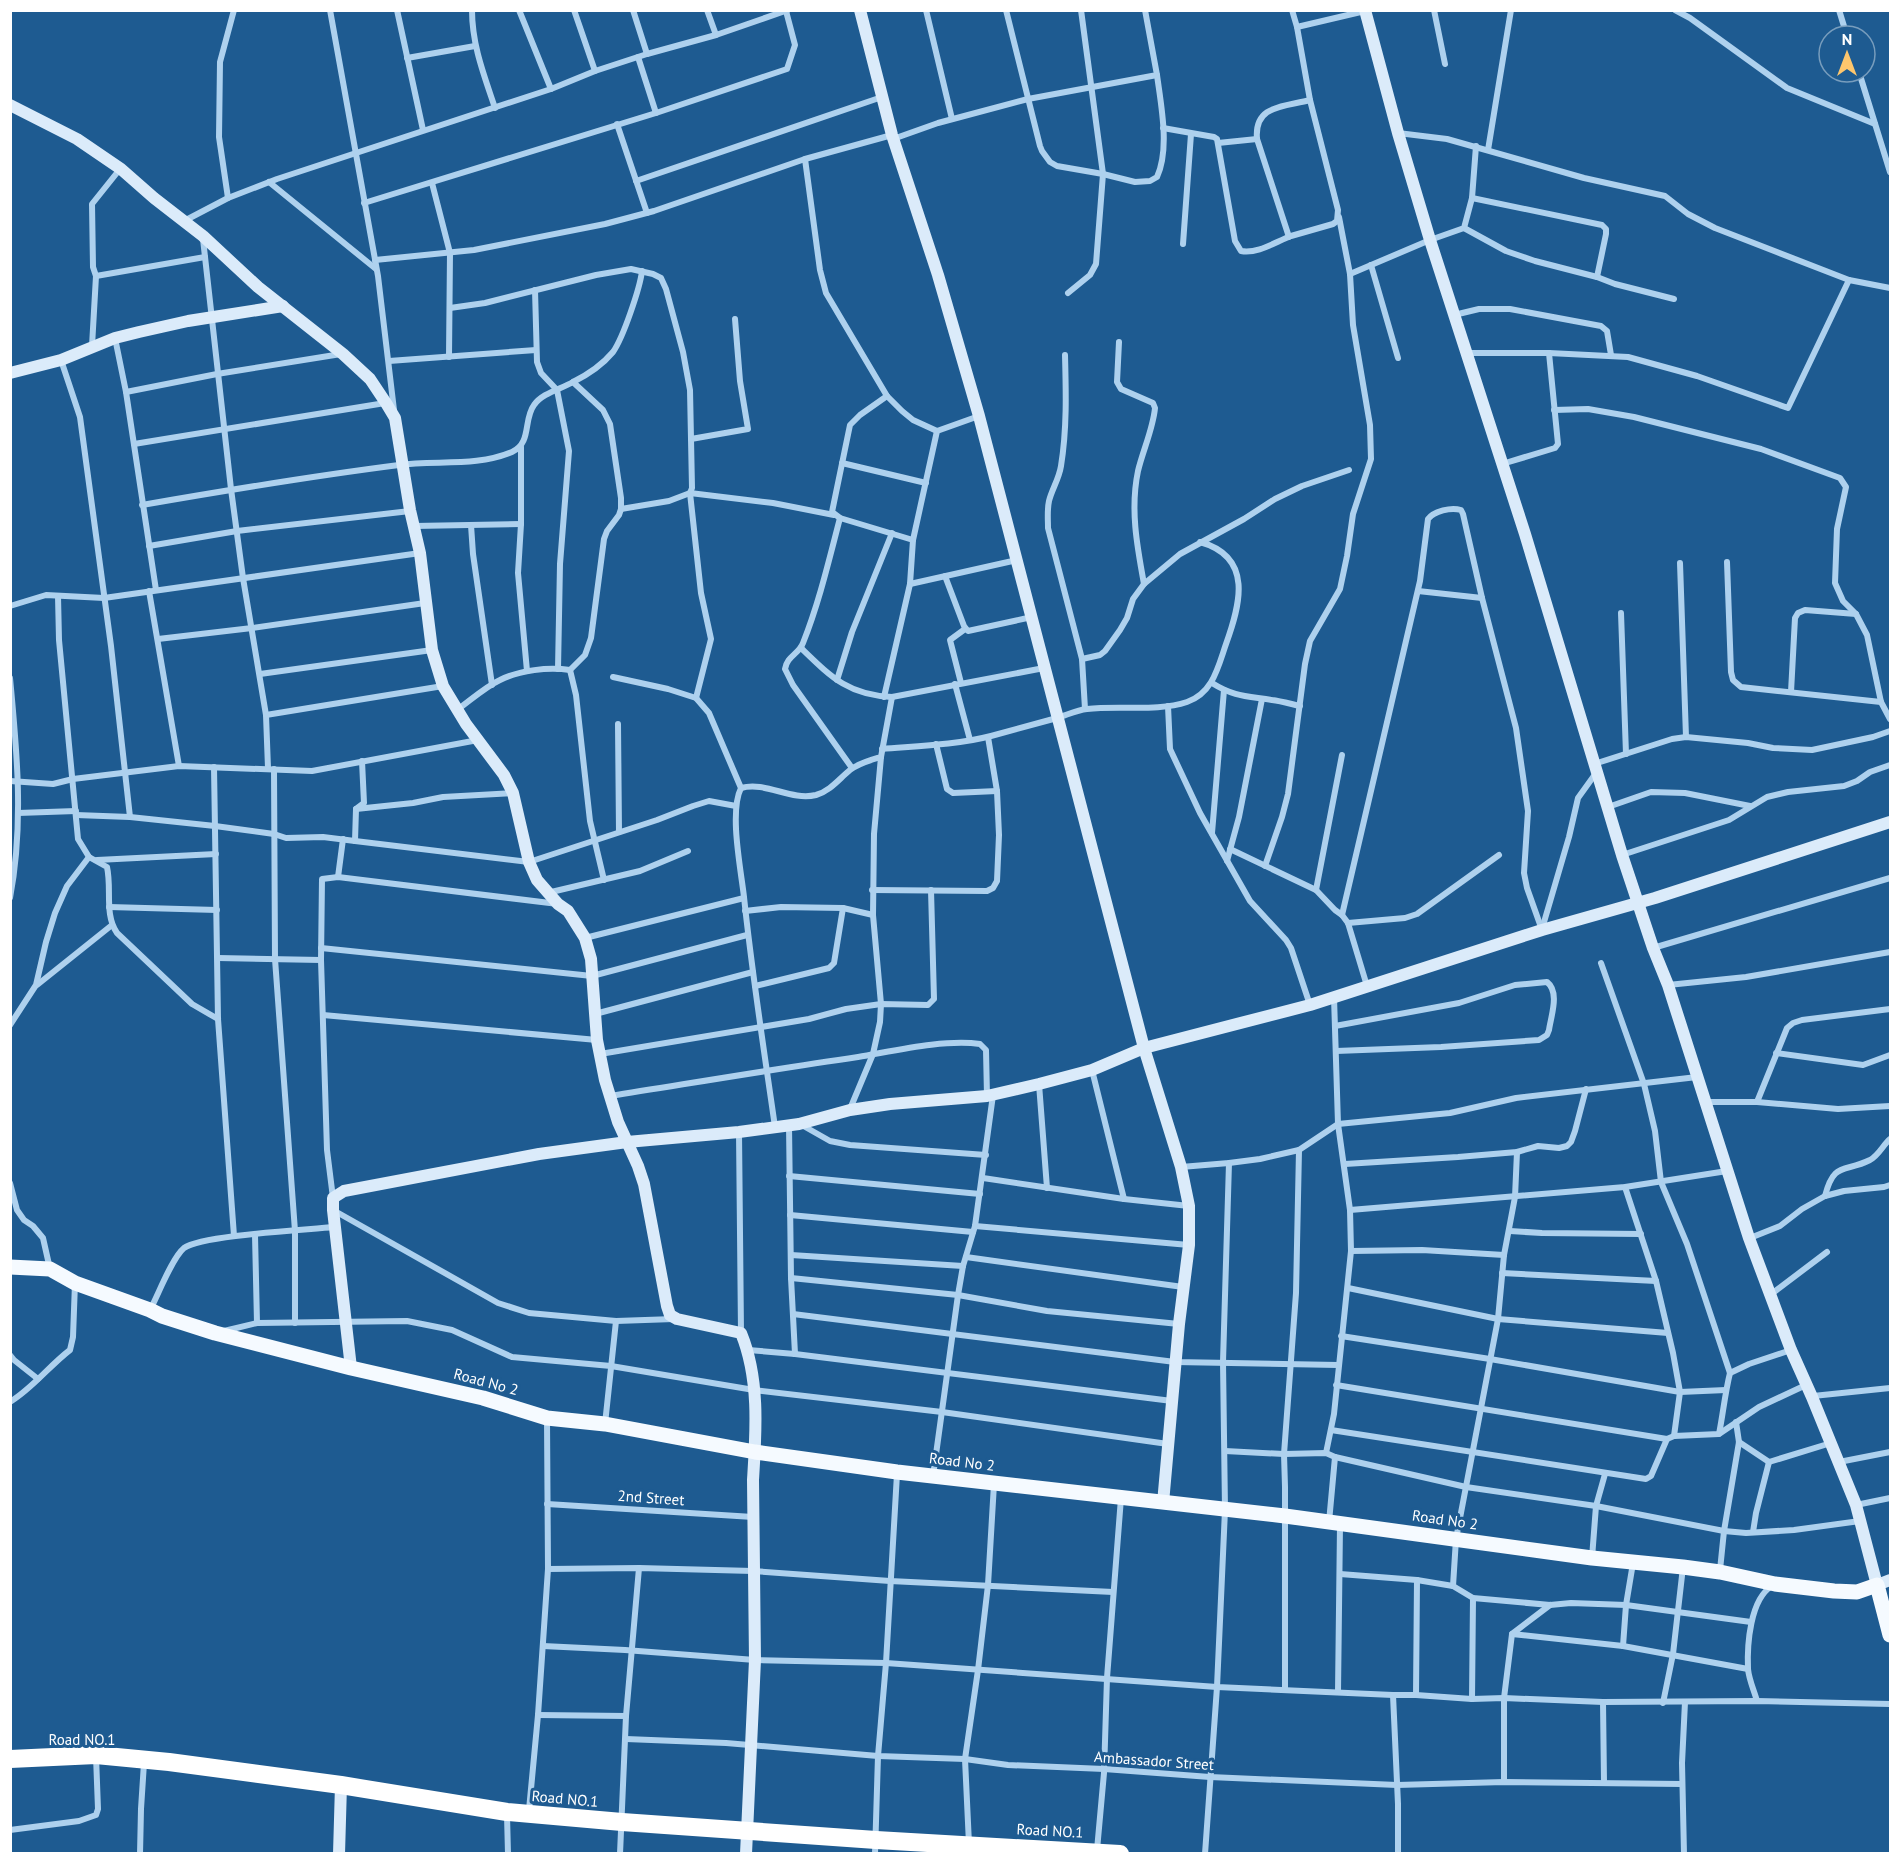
<svg xmlns="http://www.w3.org/2000/svg" width="1901" height="1864" font-family="'PT Sans',sans-serif">
	<rect width="100%" height="100%" fill="#1e5b91"/>
	<g fill="none" stroke-linecap="round" stroke-linejoin="round">
		<g stroke="#aed1ee" stroke-width="6">
			<path d="M330,10L378,276L394,410"/>
			<path d="M397,10L423,130"/>
			<path d="M472,10C472,45 484,75 495,108"/>
			<path d="M519,10L551,89"/>
			<path d="M574,10L595,71"/>
			<path d="M633,10L647,54"/>
			<path d="M707,10L716,35"/>
			<path d="M926,10L952,119"/>
			<path d="M1006,10L1040,146L1042,151L1050,162L1057,166L1103,174L1135,182L1150,181L1157,177C1170,149 1161,105 1157,75"/>
			<path d="M1292,10L1297,27L1365,11"/>
			<path d="M1434,10L1445,64"/>
			<path d="M1675,10L1690,18L1787,88L1875,124"/>
			<path d="M1839,10L1847,36"/>
			<path d="M638,57L656,113"/>
			<path d="M407,58L475,46"/>
			<path d="M1859,72L1890,172"/>
			<path d="M617,124L647,213"/>
			<path d="M1163,128L1214,137L1217,139L1235,241L1241,251C1258,254 1275,242 1291,236C1305,232 1319,228 1333,224L1337,221L1338,210L1310,100L1297,27"/>
			<path d="M1398,133L1447,139L1584,178L1665,196L1688,214L1715,228L1849,280L1890,288"/>
			<path d="M893,139L938,123L1028,99L1157,75L1145,10"/>
			<path d="M1218,143L1257,139"/>
			<path d="M1488,150L1511,10"/>
			<path d="M805,159L820,270L826,293L887,396L902,411L913,420L937,431"/>
			<path d="M636,181L882,97"/>
			<path d="M269,182L376,269"/>
			<path d="M432,183L450,253L449,357"/>
			<path d="M228,198L219,137L220,62L234,10"/>
			<path d="M1472,198L1602,225L1606,229V234L1597,277"/>
			<path d="M364,203L656,113L787,69L795,45L786,11"/>
			<path d="M184,221L228,198L277,179L551,89L595,71L647,54L716,35L788,10"/>
			<path d="M1464,228L1506,251L1535,261L1597,277L1615,284L1674,299"/>
			<path d="M1289,237L1257,139C1254,105 1283,107 1310,100"/>
			<path d="M203,239L231,489L243,578L266,715L268,768"/>
			<path d="M1183,244L1191,134"/>
			<path d="M375,260L474,250L605,224L654,211L805,159L892,135"/>
			<path d="M1371,265L1398,358"/>
			<path d="M1350,274L1430,240L1464,228L1472,198L1476,146"/>
			<path d="M96,276L205,257"/>
			<path d="M535,290L537,362L541,373L557,390L569,451L560,564L558,669"/>
			<path d="M1068,293L1090,275L1096,264L1103,174L1081,10"/>
			<path d="M450,308L485,303L596,275L631,269L653,274L661,278L666,289L683,352L690,390L692,488L690,493L669,501L621,509"/>
			<path d="M1454,315L1479,309H1510L1601,326L1607,331L1611,355"/>
			<path d="M115,338L126,392L156,590"/>
			<path d="M1119,342L1117,382L1121,389L1153,403L1155,408C1153,429 1143,450 1138,471C1130,509 1137,546 1144,584"/>
			<path d="M92,346L96,276L93,267L92,204L120,169"/>
			<path d="M1467,353H1549L1628,357L1697,376L1788,408L1849,280"/>
			<path d="M1065,355C1066,392 1067,429 1061,466C1059,479 1052,489 1049,501C1047,510 1048,519 1048,528L1082,659L1085,709"/>
			<path d="M61,360L80,417L111,646L130,817"/>
			<path d="M389,361L536,350"/>
			<path d="M126,392L217,374L341,354"/>
			<path d="M887,396L860,415L850,425L832,512L840,518L913,540"/>
			<path d="M1554,410L1588,409L1634,417L1761,449L1840,478L1846,487L1837,529L1835,583L1843,601L1856,614L1867,635L1881,702L1890,719"/>
			<path d="M691,439L748,429L740,381L735,319"/>
			<path d="M134,444L385,403"/>
			<path d="M521,447V524L518,573L527,671"/>
			<path d="M842,463L926,483"/>
			<path d="M1502,464L1555,448L1558,444L1549,353"/>
			<path d="M142,505C228,490 313,476 399,465C436,460 477,467 512,452C532,443 523,420 534,405C542,393 561,389 573,382C587,375 603,364 613,352C623,338 640,288 642,271"/>
			<path d="M840,518C829,560 819,603 803,643C799,654 787,656 785,669L793,685L852,768"/>
			<path d="M471,525L473,554L492,685"/>
			<path d="M414,526L521,524"/>
			<path d="M149,546L237,531L410,511"/>
			<path d="M1727,562L1731,672L1733,680L1741,687L1881,702"/>
			<path d="M1680,563L1686,737"/>
			<path d="M945,576L964,626L968,631L1032,617"/>
			<path d="M910,584L1017,560"/>
			<path d="M149,591L179,766"/>
			<path d="M1418,591L1482,598"/>
			<path d="M58,596L59,640L78,839L89,857L107,867C112,889 104,914 117,933L192,1004L218,1019"/>
			<path d="M10,606L46,595L104,598L420,553"/>
			<path d="M1621,613L1626,754"/>
			<path d="M158,639L252,628L425,603"/>
			<path d="M801,648C831,677 848,695 892,697L1044,668"/>
			<path d="M1082,659L1100,655L1105,651L1120,630L1127,618L1133,599L1144,584L1180,554L1244,519L1275,499L1302,486L1349,470"/>
			<path d="M570,670L585,655L591,638L604,539L607,531L619,515L621,509V498L610,424L603,410L573,382"/>
			<path d="M570,670L576,695L590,821L604,880"/>
			<path d="M260,674L432,650"/>
			<path d="M613,677L668,689L696,698L709,713L741,788C729,812 741,870 744,897C752,974 764,1050 775,1127"/>
			<path d="M10,678C17,751 24,825 10,898"/>
			<path d="M837,680L852,632L892,533"/>
			<path d="M961,683L950,640L965,629"/>
			<path d="M1212,683C1234,697 1248,696 1272,700C1281,701 1291,704 1300,706"/>
			<path d="M955,684L970,740"/>
			<path d="M1791,692L1795,618L1798,613L1805,610L1856,614"/>
			<path d="M884,697L910,584L913,540L937,431L979,416"/>
			<path d="M696,698L711,639L701,593L690,493L773,503L834,515"/>
			<path d="M1168,706L1170,749L1200,813L1250,901L1286,940L1291,948L1310,1005"/>
			<path d="M457,710C471,700 485,687 500,680C520,670 548,667 570,670"/>
			<path d="M266,715L443,686"/>
			<path d="M618,724L619,832"/>
			<path d="M936,744L947,789L953,793L997,791"/>
			<path d="M882,749C918,746 956,745 991,736C1013,730 1035,724 1057,718C1067,715 1077,710 1087,709C1119,705 1157,712 1187,702C1213,693 1218,667 1226,644C1240,605 1254,557 1200,542"/>
			<path d="M1594,764L1672,739L1686,737L1748,743L1773,748L1812,750L1873,737L1890,731"/>
			<path d="M214,767L218,1019L234,1236"/>
			<path d="M274,769L275,959L295,1231V1323"/>
			<path d="M10,781L53,784L73,779L179,766L312,771L478,740"/>
			<path d="M741,788C766,781 790,801 816,795C830,791 839,779 850,770C859,763 871,760 881,757"/>
			<path d="M1608,807L1651,792L1685,793L1750,806"/>
			<path d="M356,809L413,803L443,797L513,793"/>
			<path d="M18,813L76,811"/>
			<path d="M76,815L130,817L215,826L274,834L286,838L323,837L355,841L529,862L657,820L693,806L709,801L736,806"/>
			<path d="M1212,833L1224,690"/>
			<path d="M355,841L356,809L364,803L362,761"/>
			<path d="M1230,849L1316,890L1335,910L1342,915L1348,923L1367,986"/>
			<path d="M1622,855L1729,820L1767,797L1788,792L1844,786L1857,781L1870,772L1890,765"/>
			<path d="M97,860L216,854"/>
			<path d="M1227,861L1239,817L1262,699"/>
			<path d="M1265,866L1282,817L1288,794L1305,664L1310,641L1340,589L1347,556L1353,514L1371,459L1370,425L1353,325L1350,274L1339,217"/>
			<path d="M338,877L343,839"/>
			<path d="M872,890L987,891L993,888L997,881L999,835L997,791L988,737"/>
			<path d="M1316,890L1342,755"/>
			<path d="M547,893L640,871L688,851"/>
			<path d="M109,907L217,910"/>
			<path d="M745,911L781,907L843,908L873,915"/>
			<path d="M1342,915L1420,581L1428,519C1434,511 1451,507 1461,510L1463,514L1482,598L1516,728L1528,811L1524,873L1527,888L1542,930"/>
			<path d="M1348,923L1405,918L1417,914L1499,855"/>
			<path d="M1542,929L1569,837L1578,798L1596,773"/>
			<path d="M585,938L744,898"/>
			<path d="M321,948L592,976L747,935"/>
			<path d="M1653,948L1890,878"/>
			<path d="M218,958L321,960"/>
			<path d="M1601,963L1644,1084L1655,1131L1661,1182L1687,1244L1730,1373C1725,1393 1723,1414 1719,1434"/>
			<path d="M37,985L112,925"/>
			<path d="M1668,985L1746,977L1890,952"/>
			<path d="M755,986L829,968L834,963L843,908"/>
			<path d="M595,1014L753,972"/>
			<path d="M323,1015L597,1040"/>
			<path d="M10,1025L36,985L46,942L55,913L67,886L89,857"/>
			<path d="M1335,1026L1459,1003L1515,985L1547,982C1560,992 1551,1016 1549,1030L1547,1035L1539,1040L1441,1047L1336,1051"/>
			<path d="M1776,1053L1863,1065L1890,1055"/>
			<path d="M600,1054L809,1019L846,1009L881,1004L928,1005L934,999L931,890"/>
			<path d="M1092,1070L1124,1199"/>
			<path d="M1039,1084L1047,1188"/>
			<path d="M610,1096C692,1083 775,1069 858,1057C894,1051 944,1039 980,1044L986,1050L987,1096"/>
			<path d="M1706,1102H1757L1787,1028L1793,1023L1802,1020L1890,1009"/>
			<path d="M1757,1102L1838,1109L1890,1106"/>
			<path d="M850,1109L873,1054L880,1022L881,1004L873,915L874,834L881,757L892,697"/>
			<path d="M800,1124L830,1141L850,1145L986,1155"/>
			<path d="M789,1125L791,1278L795,1354"/>
			<path d="M739,1132L741,1333"/>
			<path d="M1345,1164L1458,1157L1517,1152L1538,1146L1559,1148L1567,1146L1571,1142L1575,1131L1586,1089"/>
			<path d="M1181,1167L1229,1163L1260,1159L1299,1150L1338,1124L1450,1113L1516,1098L1697,1077"/>
			<path d="M789,1176L980,1194"/>
			<path d="M983,1178L1124,1199L1189,1206"/>
			<path d="M10,1183L17,1210L24,1220L33,1226L43,1238L50,1269"/>
			<path d="M1625,1187L1656,1281L1673,1353L1680,1392L1674,1436"/>
			<path d="M1825,1196C1834,1161 1844,1173 1870,1160C1879,1155 1883,1145 1890,1139"/>
			<path d="M333,1198L327,1150L321,960L322,879L338,877L558,904"/>
			<path d="M333,1210L498,1303L529,1313L616,1321L674,1319"/>
			<path d="M1350,1210L1625,1187L1727,1171"/>
			<path d="M790,1215L973,1232"/>
			<path d="M975,1226L1189,1245"/>
			<path d="M1510,1231L1542,1233L1641,1234"/>
			<path d="M255,1235L257,1323"/>
			<path d="M1750,1238L1780,1226L1802,1209L1825,1196L1844,1191L1884,1187L1890,1185"/>
			<path d="M1351,1251L1422,1250L1504,1255"/>
			<path d="M791,1255L963,1266"/>
			<path d="M966,1257L1183,1287"/>
			<path d="M1502,1273L1656,1281"/>
			<path d="M791,1278L958,1295L1047,1311L1179,1324"/>
			<path d="M1348,1288L1498,1319L1668,1333"/>
			<path d="M1770,1295L1827,1252"/>
			<path d="M151,1308C159,1293 172,1258 184,1248C202,1235 306,1230 334,1227"/>
			<path d="M793,1314L1175,1362L1338,1365"/>
			<path d="M224,1331L257,1323L407,1321L452,1330L512,1357L611,1366L754,1390L942,1412L1168,1444"/>
			<path d="M1341,1336L1490,1359L1680,1392L1726,1390"/>
			<path d="M748,1350L795,1354L1172,1401"/>
			<path d="M10,1355L14,1360L38,1379"/>
			<path d="M1730,1373L1749,1364L1791,1350"/>
			<path d="M1336,1385L1667,1439L1674,1436L1719,1434L1759,1407L1806,1385"/>
			<path d="M1813,1396L1890,1388"/>
			<path d="M10,1402C33,1388 49,1366 70,1350L73,1337L75,1283"/>
			<path d="M605,1424L616,1321"/>
			<path d="M1331,1430L1646,1479L1651,1476L1667,1439"/>
			<path d="M1739,1442L1769,1462"/>
			<path d="M1225,1451L1284,1454L1326,1453L1335,1457L1466,1487L1596,1506L1724,1531L1746,1533L1794,1530L1860,1521"/>
			<path d="M1326,1453L1334,1414L1351,1251L1350,1210L1338,1124L1334,997"/>
			<path d="M1769,1462L1831,1443"/>
			<path d="M1839,1462L1890,1452"/>
			<path d="M933,1476L958,1295L963,1266L975,1226L993,1095"/>
			<path d="M547,1504L753,1517"/>
			<path d="M1856,1505L1890,1498"/>
			<path d="M1329,1522L1335,1457"/>
			<path d="M1753,1532L1756,1513L1769,1462"/>
			<path d="M1592,1558L1596,1506L1605,1474"/>
			<path d="M548,1569L639,1568L753,1571L890,1581L1113,1592"/>
			<path d="M1720,1570L1724,1531L1739,1442L1736,1422"/>
			<path d="M1340,1574L1417,1580L1453,1586L1473,1598L1550,1605L1571,1603L1626,1605L1751,1622"/>
			<path d="M1453,1586L1456,1539L1498,1319L1504,1255L1515,1197L1517,1152"/>
			<path d="M1512,1634L1623,1646L1748,1669"/>
			<path d="M543,1646L625,1650L755,1660L886,1663L1217,1687L1393,1695H1416L1472,1699L1504,1698L1603,1702L1757,1701L1890,1704"/>
			<path d="M1623,1646L1626,1605L1633,1563"/>
			<path d="M1285,1690V1487L1284,1454L1296,1293L1299,1150"/>
			<path d="M1338,1692L1340,1525"/>
			<path d="M1393,1695L1398,1804V1854"/>
			<path d="M1416,1695L1417,1580"/>
			<path d="M1472,1699L1473,1598"/>
			<path d="M1757,1701C1754,1690 1749,1680 1748,1669C1747,1645 1750,1599 1772,1586"/>
			<path d="M1603,1702L1604,1782"/>
			<path d="M1663,1703L1673,1654L1683,1567"/>
			<path d="M538,1715L626,1716"/>
			<path d="M626,1739L726,1743L878,1756L965,1759L1008,1765L1104,1769L1210,1777L1397,1785L1504,1782L1682,1784"/>
			<path d="M1504,1782V1698L1512,1634L1550,1605"/>
			<path d="M529,1810L538,1715L548,1569L547,1419"/>
			<path d="M507,1815L508,1854"/>
			<path d="M10,1830L79,1821L96,1815L98,1809L96,1756"/>
			<path d="M969,1844L965,1759L978,1670L988,1585L994,1484"/>
			<path d="M1097,1850L1104,1773L1107,1678L1121,1498"/>
			<path d="M140,1854L141,1809L144,1763"/>
			<path d="M620,1854L626,1716L639,1568"/>
			<path d="M875,1854L878,1756L886,1663L897,1474"/>
			<path d="M1205,1854L1217,1687L1225,1510L1223,1362L1229,1163"/>
			<path d="M1684,1854L1682,1763L1685,1702"/>
		</g>
		<g stroke="#dbebfa" stroke-width="12">
			<path d="M860,10L892,135L938,275L979,416L1144,1048L1181,1167L1189,1206V1245L1179,1324L1163,1503"/>
			<path d="M1365,10L1398,133L1430,240L1525,534L1622,855L1653,948L1668,985L1749,1238L1791,1350L1812,1397L1856,1505L1877,1585L1890,1580"/>
			<path d="M10,105L77,139L121,169L154,198L203,236L258,287L343,354L370,379L386,403L395,418L410,510L420,553L432,650L443,686L466,724L504,775L513,793L529,862L537,880L558,904L568,911L585,938L591,959L597,1040L605,1080L618,1122L638,1166L644,1184L667,1306L670,1315L677,1319L741,1333C760,1379 756,1432 753,1480L755,1660L746,1854"/>
			<path d="M10,373L61,360L115,338L139,332L188,321L283,306"/>
			<path d="M351,1368L333,1210V1198L344,1191L539,1154L627,1142L739,1132L799,1124L850,1110L890,1104L987,1096L1039,1084L1092,1070L1144,1048L1310,1005L1542,930L1655,898L1890,822"/>
			<path d="M339,1854L341,1785"/>
		</g>
		<path stroke="#f5faff" stroke-width="15" d="M10,1267L50,1269L75,1283L150,1310L162,1316L215,1333L351,1368L483,1398L547,1418L605,1424L755,1452L897,1472L1285,1516L1592,1558L1683,1567L1720,1572L1775,1584L1834,1591L1857,1592L1877,1585L1890,1635"/>
		<path stroke="#fff" stroke-width="18" d="M10,1759L96,1755L169,1762L341,1785L507,1812L622,1822L876,1840L1120,1854"/>
	</g>
	<g text-anchor="middle" stroke-width="6" stroke-linejoin="round" paint-order="stroke">
		<g font-size="15" fill="#fff" stroke="#1e5b91">
			<text transform="translate(486 1382) rotate(15)" y="5">Road No 2</text>
			<text transform="translate(962 1462) rotate(7)" y="5">Road No 2</text>
			<text transform="translate(651 1498) rotate(4)" y="5">2nd Street</text>
			<text transform="translate(1445 1520) rotate(8)" y="5">Road No 2</text>
			<text x="82" y="1745">Road NO.1</text>
			<text transform="translate(1154 1761) rotate(4)" y="5">Ambassador Street</text>
			<text transform="translate(565 1799) rotate(5)" y="5">Road NO.1</text>
			<text transform="translate(1050 1831) rotate(3)" y="5">Road NO.1</text>
		</g>
	</g>
	<rect width="1901" height="1864" fill="none" stroke="#ffffff" stroke-width="24"/>
	<g transform="translate(1847 54)"><circle r="28" fill="#1e5b91" stroke="#789dbd" stroke-width="1.5"/>
	<path d="M0-4.5L10 22L0 15L-10 22Z" fill="#fdc66d"/>
	<text y="-9" font-size="16" font-weight="bold" text-anchor="middle" fill="#ffffff">N</text>
	</g>
</svg>
